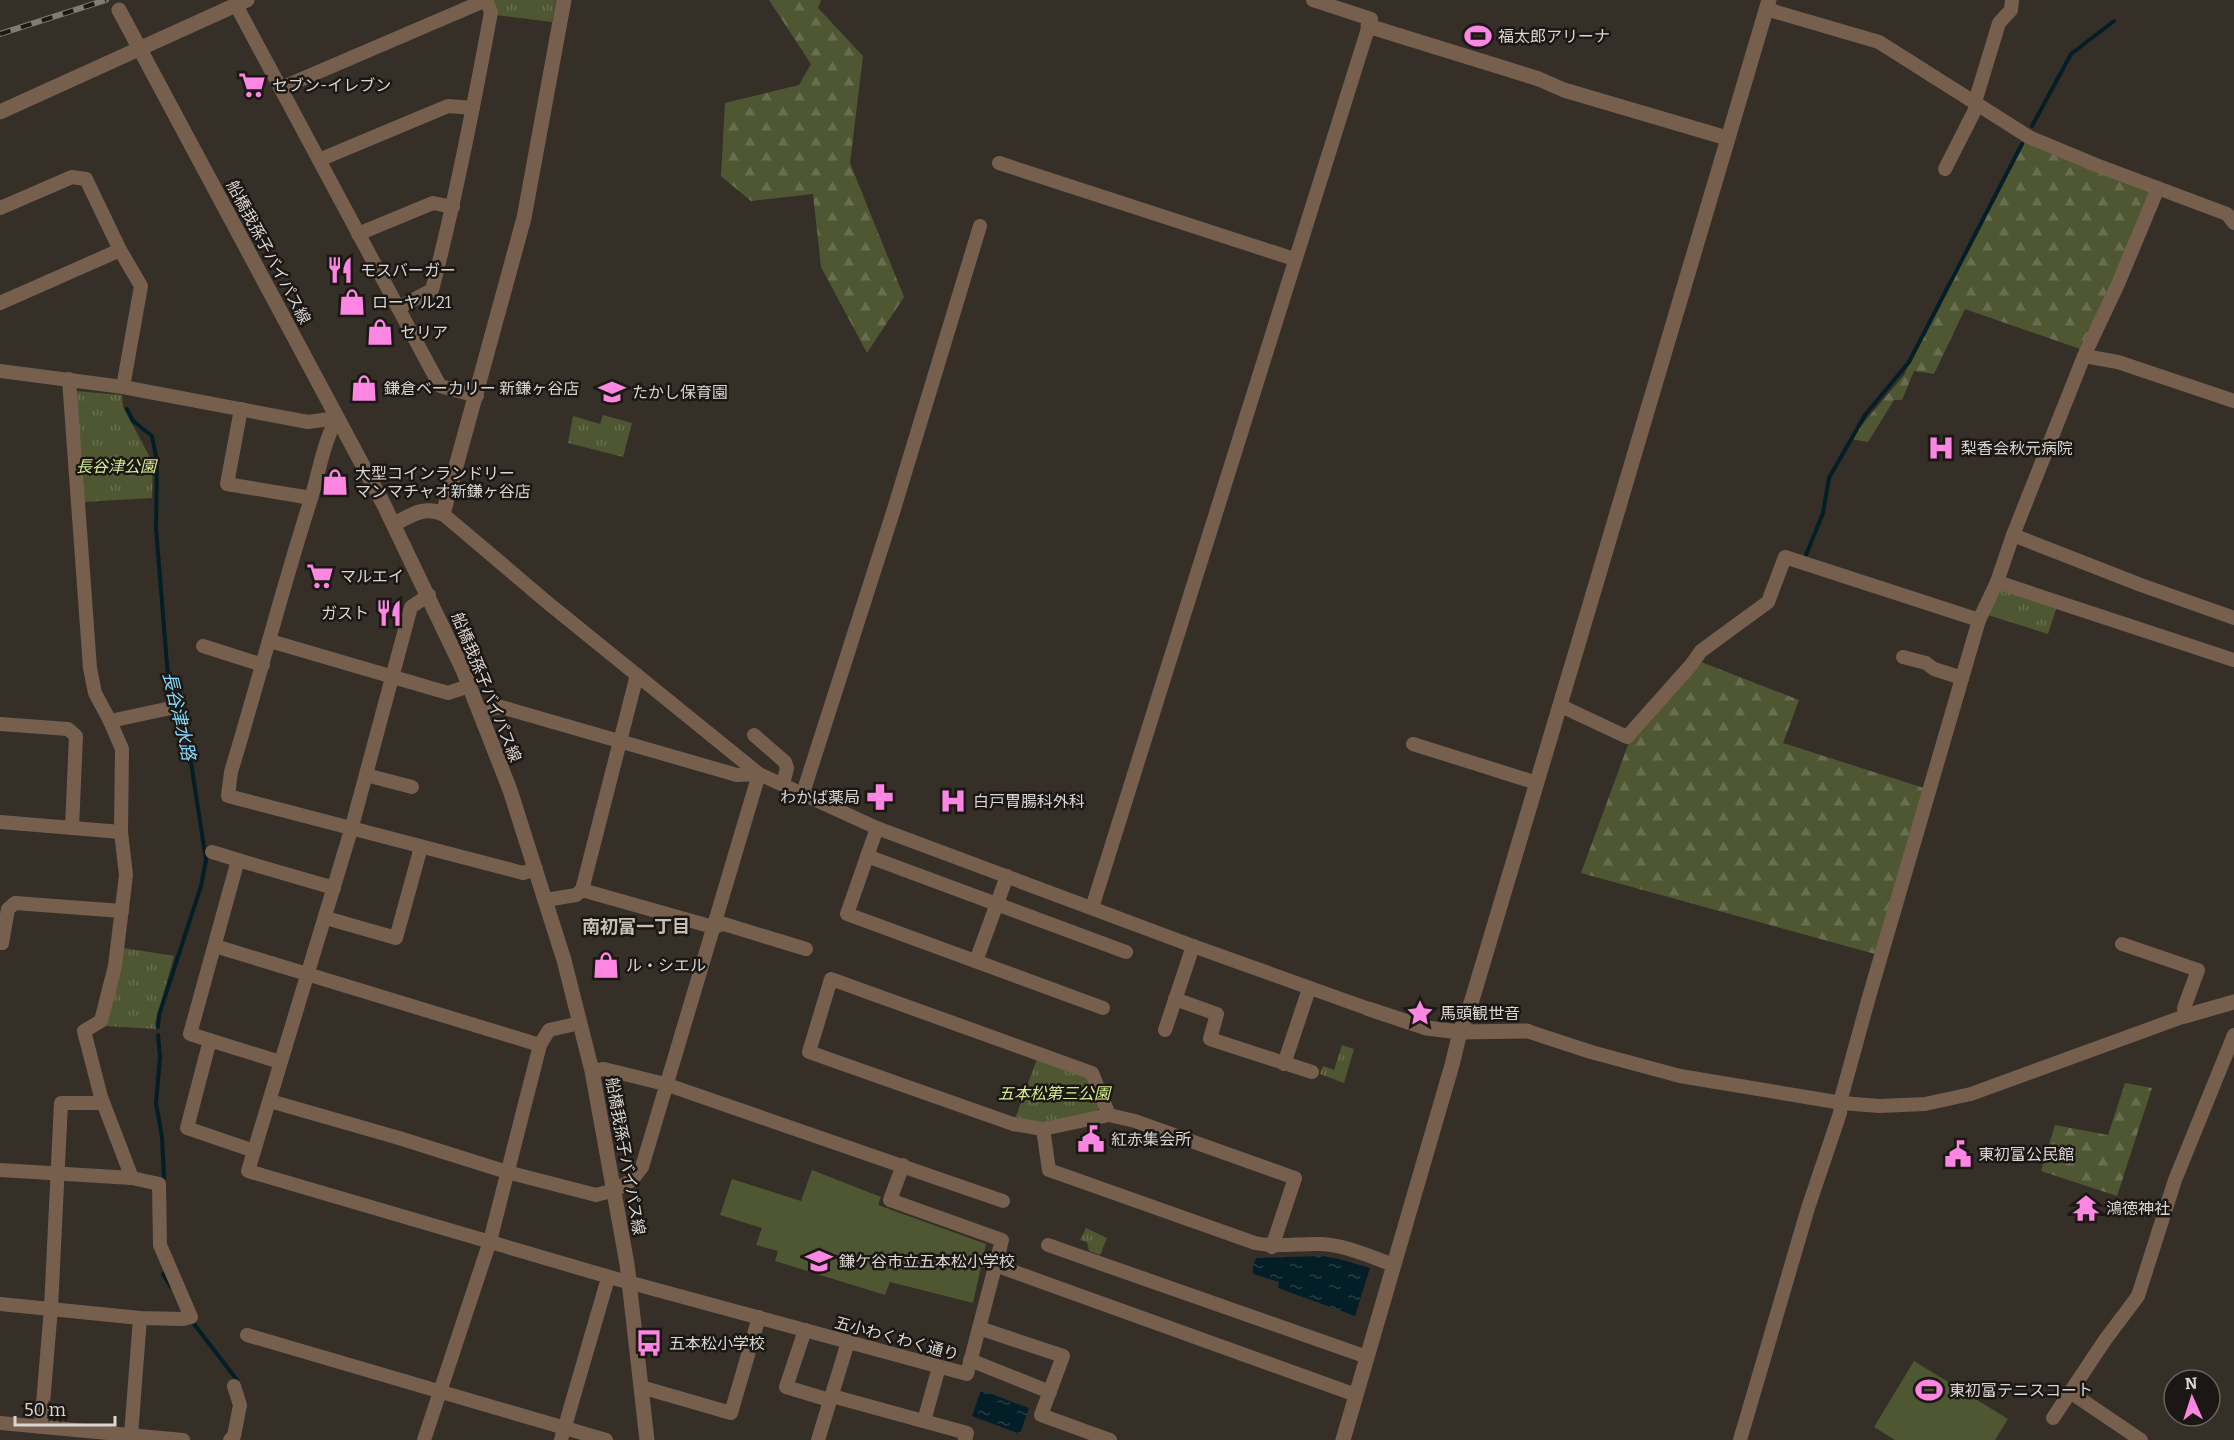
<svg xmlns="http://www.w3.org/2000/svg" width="2234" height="1440" font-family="Bitter,'Noto Sans JP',serif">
	<defs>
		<pattern id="forest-firs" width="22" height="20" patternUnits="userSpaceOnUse" patternTransform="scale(1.5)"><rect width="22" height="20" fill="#4f5732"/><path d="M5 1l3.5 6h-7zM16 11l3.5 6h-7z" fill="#686e4f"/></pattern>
		<pattern id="park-tufts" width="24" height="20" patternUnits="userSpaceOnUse" patternTransform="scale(1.5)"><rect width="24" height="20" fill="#4f5732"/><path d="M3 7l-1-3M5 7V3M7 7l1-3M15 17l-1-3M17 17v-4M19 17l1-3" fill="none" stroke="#686e4f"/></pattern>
		<pattern id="water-ripples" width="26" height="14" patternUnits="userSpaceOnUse" patternTransform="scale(1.5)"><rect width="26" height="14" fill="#041e27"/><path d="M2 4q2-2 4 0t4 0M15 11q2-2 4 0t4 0" fill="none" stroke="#283e45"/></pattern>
	</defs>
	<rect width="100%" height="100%" fill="#362f27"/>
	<g fill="url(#forest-firs)">
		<path d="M769,0H821L818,8L863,56L850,163L904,297L867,353L821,267L813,194L751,201L721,176L725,103L799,85L811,64Z"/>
		<path d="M2025,142L2150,192L2083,350L1965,309L1934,374L1914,371L1902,400H1894L1868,442L1850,439L1904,375L1921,337L1940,307L1952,274Z"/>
		<path d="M1701,662L1799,700L1783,743L1924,788L1875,954L1581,873L1628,745Z"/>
		<path d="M2125,1083L2152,1088L2117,1196L2041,1171L2055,1125L2108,1135Z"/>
	</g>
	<g fill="url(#park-tufts)">
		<path d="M492,0H556L552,22L496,15Z"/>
		<path d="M75,391L122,395L123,407L153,463L152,498L83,502Z"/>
		<path d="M603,415L632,423L623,457L568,443L573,416L600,424Z"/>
		<path d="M2005,588L2057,606L2048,634L1988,615L1996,592Z"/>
		<path d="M124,948L174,956L155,1024L156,1029L106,1026Z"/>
		<path d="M1342,1045L1354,1049L1344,1083L1320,1074L1323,1066L1334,1070Z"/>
		<path d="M1037,1059L1083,1074L1090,1082L1099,1108L1097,1111L1044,1122L1015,1119Z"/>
		<path d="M1086,1228L1107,1238L1100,1255L1089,1251L1087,1242L1080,1240Z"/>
	</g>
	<g fill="#4f5732">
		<path d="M812,1170L881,1197L878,1205L986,1244L973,1303L890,1282L885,1295L775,1261L778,1251L756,1245L762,1228L720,1215L732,1179L801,1201Z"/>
		<path d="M1914,1361L2008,1419L1995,1440H1895L1874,1427Z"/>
	</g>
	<g fill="url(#water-ripples)">
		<path d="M1322,1256L1339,1259L1370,1268L1355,1316L1278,1288L1279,1282L1253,1274V1266L1256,1258Z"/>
		<path d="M981,1390L1029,1408L1020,1434L972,1416Z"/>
	</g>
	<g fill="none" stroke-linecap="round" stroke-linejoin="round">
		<g stroke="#041e27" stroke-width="4">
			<path d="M2032,126L2071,54L2114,21"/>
			<path d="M127,409L133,421L152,436L157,462L156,528L169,689L186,730L206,860L201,886L159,1015L158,1027"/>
			<path d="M1806,555L1823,513L1829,478L1865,415L1909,362L2022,144"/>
			<path d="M158,1035L160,1057L156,1103L162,1137L164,1178"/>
			<path d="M163,1274L171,1287"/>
			<path d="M194,1324L237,1380"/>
		</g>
		<g stroke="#775f4e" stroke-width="14">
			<path d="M236,5L440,386L477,396"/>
			<path d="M1766,9L1879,42L2029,137L2096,165L2227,214L2234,223"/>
			<path d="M281,88L486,0L491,12C474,105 456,198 432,290L398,308"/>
			<path d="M1975,102L1999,23L2011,10L2012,0"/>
			<path d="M319,160L448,106L473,108"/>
			<path d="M999,163L1294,259"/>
			<path d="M1945,169L1978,104"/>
			<path d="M0,208L72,177L86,179L120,250L0,303"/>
			<path d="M358,234L433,203L453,207"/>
			<path d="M120,250L141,286L123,387"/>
			<path d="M2084,356L2118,362L2234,401"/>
			<path d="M0,371L123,387L308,422L337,418"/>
			<path d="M69,379L90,668L95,693L110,721L122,749L121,832L126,875L115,966L101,1021L84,1031L101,1097L132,1178"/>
			<path d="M241,409L227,484L311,498"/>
			<path d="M337,418C322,445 319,475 309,505C281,593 258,683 231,772L228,796L523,873L536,869"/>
			<path d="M443,514L548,603L759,774L877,828L1193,946L1369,1009"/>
			<path d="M2013,535L2141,585L2234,618"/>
			<path d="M1997,582L2234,660"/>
			<path d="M429,595L411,607L351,830L248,1171L613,1278L967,1374L1002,1240L890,1200L903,1165"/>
			<path d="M270,641L448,693L469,686"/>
			<path d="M203,646L263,665"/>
			<path d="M1903,657L1926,663L1934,669L1962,678"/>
			<path d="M1561,706L1627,737L1691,665L1701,651L1768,602L1785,557L1979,620"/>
			<path d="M110,721L171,708"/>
			<path d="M0,724L68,729L76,736L72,828"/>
			<path d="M754,735L785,762L787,768L783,784"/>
			<path d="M1413,744L1537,783"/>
			<path d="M366,775L412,787"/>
			<path d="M803,793L894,509L980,226"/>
			<path d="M0,822L121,832"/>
			<path d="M877,828L847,914L1103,1008"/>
			<path d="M212,852L238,860"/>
			<path d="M867,856L1126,952"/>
			<path d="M582,890L637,675"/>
			<path d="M546,900L576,895L582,890L713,927L724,924L806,949"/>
			<path d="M1092,908L1371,19L1313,0"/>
			<path d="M326,918L396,938L421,847"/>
			<path d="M0,943H2L8,909L15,903L122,911"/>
			<path d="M215,946L540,1045"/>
			<path d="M976,961L1007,876"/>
			<path d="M1175,999L1217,1014L1210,1039L1312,1072"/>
			<path d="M1165,1030L1193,946"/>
			<path d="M1527,1031L1591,1052L1680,1076L1842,1103L1879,1106L1925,1104L1971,1094L2185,1016L2184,1008L2198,970L2122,944"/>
			<path d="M210,1040L187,1128L254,1151"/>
			<path d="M280,1062L190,1034L238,860L334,888"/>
			<path d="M1284,1064L1309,989"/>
			<path d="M592,1071L604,1069L665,1084L1003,1201"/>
			<path d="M270,1101L399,1138L507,1172L596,1195L615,1190L632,1180L642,1167L759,774L737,775L501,707L480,711"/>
			<path d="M1043,1129L1109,1115"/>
			<path d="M0,1170L132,1178L159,1184L160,1245L191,1317L183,1319L140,1318L0,1304"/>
			<path d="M1048,1245L1367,1357"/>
			<path d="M1272,1247L1295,1178L1135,1121L1109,1115L1092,1073L831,979L809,1052L1013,1124L1043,1129L1049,1170L1255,1243C1278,1248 1298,1243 1321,1244C1346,1245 1371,1257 1394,1265"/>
			<path d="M995,1265L1356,1395"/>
			<path d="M979,1328L1063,1356L1041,1415L1110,1440"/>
			<path d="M805,1330L786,1387L826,1399L832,1396L967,1433L965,1440"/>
			<path d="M247,1335L606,1440"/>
			<path d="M970,1360L1050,1392"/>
			<path d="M641,1387L731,1413L759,1317"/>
			<path d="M2070,1392L2141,1440"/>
			<path d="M2053,1418L2105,1340L2138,1296L2175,1180L2234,1035"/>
			<path d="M924,1421L939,1367"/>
			<path d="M0,1423L183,1440"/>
			<path d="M41,1427L51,1308L61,1103H103"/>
			<path d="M131,1435L140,1318"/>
			<path d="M230,1440L234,1436L240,1405L234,1386"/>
			<path d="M424,1440L490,1241L540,1045L549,1030L580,1023"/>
			<path d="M561,1440L606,1285"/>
			<path d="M818,1440L848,1342"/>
			<path d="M1740,1440L1808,1208L1840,1113L1842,1095L1869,997L1979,620L1997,582L2013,535L2084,356L2118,284L2158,188"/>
		</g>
		<g stroke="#775f4e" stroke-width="15">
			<path d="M119,10L384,505L463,670L510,790L564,960L592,1071L627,1264L647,1440"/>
			<path d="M1368,26L1539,79L1564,90L1727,138"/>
			<path d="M0,112L247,0"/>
			<path d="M394,524C410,516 425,505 443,514L524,218L564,0"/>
			<path d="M1369,1009L1426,1028L1460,1032L1527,1031"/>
			<path d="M2185,1016L2234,1002"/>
			<path d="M1343,1440L1452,1065L1460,1032L1472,1000C1572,667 1670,333 1769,0"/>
		</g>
		<defs>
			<path id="rail" d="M0,34L106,0"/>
		</defs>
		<use href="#rail" stroke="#807b74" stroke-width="6"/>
		<use href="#rail" stroke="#1b1714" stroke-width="4" stroke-dasharray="11" stroke-linecap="butt"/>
	</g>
	<defs>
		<symbol id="stadium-bare" viewBox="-9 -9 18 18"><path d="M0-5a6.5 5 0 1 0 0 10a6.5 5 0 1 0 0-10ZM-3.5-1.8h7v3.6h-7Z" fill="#fd86e3" stroke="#1b1714" stroke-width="2.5" paint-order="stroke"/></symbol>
		<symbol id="supermarket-bare" viewBox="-9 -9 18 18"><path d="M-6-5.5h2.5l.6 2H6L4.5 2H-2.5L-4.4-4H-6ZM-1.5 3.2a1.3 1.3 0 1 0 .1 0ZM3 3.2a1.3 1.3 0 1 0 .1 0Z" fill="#fd86e3" stroke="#1b1714" stroke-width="2.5" paint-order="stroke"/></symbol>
		<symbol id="restaurant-bare" viewBox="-9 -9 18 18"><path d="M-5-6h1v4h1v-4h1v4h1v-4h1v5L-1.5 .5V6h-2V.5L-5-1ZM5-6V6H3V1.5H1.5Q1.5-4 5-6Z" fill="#fd86e3" stroke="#1b1714" stroke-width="2.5" paint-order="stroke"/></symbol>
		<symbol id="shop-bare" viewBox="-9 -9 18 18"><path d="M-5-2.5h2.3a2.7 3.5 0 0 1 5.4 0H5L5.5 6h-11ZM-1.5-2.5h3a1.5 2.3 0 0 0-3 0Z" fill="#fd86e3" stroke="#1b1714" stroke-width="2.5" paint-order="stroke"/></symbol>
		<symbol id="school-bare" viewBox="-9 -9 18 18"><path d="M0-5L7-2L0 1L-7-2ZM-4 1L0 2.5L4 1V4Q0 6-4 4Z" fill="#fd86e3" stroke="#1b1714" stroke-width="2.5" paint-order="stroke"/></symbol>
		<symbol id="hospital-bare" viewBox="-9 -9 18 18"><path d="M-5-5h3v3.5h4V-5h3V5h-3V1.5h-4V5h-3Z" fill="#fd86e3" stroke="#1b1714" stroke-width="2.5" paint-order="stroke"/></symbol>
		<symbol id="pharmacy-bare" viewBox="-9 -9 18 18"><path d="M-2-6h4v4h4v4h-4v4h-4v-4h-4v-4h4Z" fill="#fd86e3" stroke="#1b1714" stroke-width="2.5" paint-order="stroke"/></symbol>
		<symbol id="sight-bare" viewBox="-9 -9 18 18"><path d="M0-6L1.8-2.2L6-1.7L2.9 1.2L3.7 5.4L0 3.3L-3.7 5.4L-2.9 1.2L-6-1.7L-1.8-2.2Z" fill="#fd86e3" stroke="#1b1714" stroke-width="2.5" paint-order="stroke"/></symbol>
		<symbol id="civic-bare" viewBox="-9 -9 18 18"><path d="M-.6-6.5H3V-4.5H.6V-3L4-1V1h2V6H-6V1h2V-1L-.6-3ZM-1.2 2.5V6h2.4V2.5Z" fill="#fd86e3" stroke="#1b1714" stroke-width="2.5" paint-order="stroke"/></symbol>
		<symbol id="temple-bare" viewBox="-9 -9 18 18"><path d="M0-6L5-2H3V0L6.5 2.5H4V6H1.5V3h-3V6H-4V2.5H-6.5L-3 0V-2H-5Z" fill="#fd86e3" stroke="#1b1714" stroke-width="2.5" paint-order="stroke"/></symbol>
		<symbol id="bus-bare" viewBox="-9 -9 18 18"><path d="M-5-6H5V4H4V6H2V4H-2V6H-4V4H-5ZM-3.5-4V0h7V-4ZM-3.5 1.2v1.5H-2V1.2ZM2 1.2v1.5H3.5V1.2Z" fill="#fd86e3" stroke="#1b1714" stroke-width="2.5" paint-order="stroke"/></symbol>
	</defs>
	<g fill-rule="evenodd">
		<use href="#stadium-bare" x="1459" y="17" width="38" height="38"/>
		<use href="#supermarket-bare" x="233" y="66" width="38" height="38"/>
		<use href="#restaurant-bare" x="321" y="251" width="38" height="38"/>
		<use href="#shop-bare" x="333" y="283" width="38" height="38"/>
		<use href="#shop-bare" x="361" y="313" width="38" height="38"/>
		<use href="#shop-bare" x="345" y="369" width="38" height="38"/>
		<use href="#school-bare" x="593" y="373" width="38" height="38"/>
		<use href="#hospital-bare" x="1922" y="429" width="38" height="38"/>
		<use href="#shop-bare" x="316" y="463" width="38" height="38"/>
		<use href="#supermarket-bare" x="301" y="557" width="38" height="38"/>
		<use href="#restaurant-bare" x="370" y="594" width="38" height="38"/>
		<use href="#pharmacy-bare" x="861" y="778" width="38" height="38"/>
		<use href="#hospital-bare" x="934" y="782" width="38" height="38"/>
		<use href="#shop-bare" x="587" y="946" width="38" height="38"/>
		<use href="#sight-bare" x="1401" y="994" width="38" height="38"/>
		<use href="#civic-bare" x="1072" y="1120" width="38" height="38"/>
		<use href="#civic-bare" x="1939" y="1135" width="38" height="38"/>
		<use href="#temple-bare" x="2067" y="1189" width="38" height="38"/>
		<use href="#school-bare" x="800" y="1242" width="38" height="38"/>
		<use href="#bus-bare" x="630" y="1324" width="38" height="38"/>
		<use href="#stadium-bare" x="1910" y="1371" width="38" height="38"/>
	</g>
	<g text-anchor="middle" stroke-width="5" stroke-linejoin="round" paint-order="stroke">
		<g font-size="16" fill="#dad6d1" stroke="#1b1714" text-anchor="start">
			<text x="1498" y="42">福太郎アリーナ</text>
			<text x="272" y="91">セブン-イレブン</text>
			<text x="360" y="276">モスバーガー</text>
			<text x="372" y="308">ローヤル21</text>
			<text x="400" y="338">セリア</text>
			<text x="384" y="394">鎌倉ベーカリー 新鎌ヶ谷店</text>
			<text x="632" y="398">たかし保育園</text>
			<text x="1961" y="454">梨香会秋元病院</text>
			<text x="355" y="479">大型コインランドリー<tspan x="355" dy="18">マンマチャオ新鎌ヶ谷店</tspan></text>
			<text x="340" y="582">マルエイ</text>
			<text x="369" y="619" text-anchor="end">ガスト</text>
			<text x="860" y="803" text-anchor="end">わかば薬局</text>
			<text x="973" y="807">白戸胃腸科外科</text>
			<text x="626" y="971">ル・シエル</text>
			<text x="1440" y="1019">馬頭観世音</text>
			<text x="1111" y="1145">紅赤集会所</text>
			<text x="1978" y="1160">東初富公民館</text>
			<text x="2106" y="1214">鴻徳神社</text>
			<text x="839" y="1267">鎌ケ谷市立五本松小学校</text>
			<text x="669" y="1349">五本松小学校</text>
			<text x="1949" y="1396">東初富テニスコート</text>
		</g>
		<g font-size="16" fill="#dad6d1" stroke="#1b1714">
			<text transform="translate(269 252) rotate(62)" y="6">船橋我孫子バイパス線</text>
			<text transform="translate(487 687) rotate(68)" y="6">船橋我孫子バイパス線</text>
			<text transform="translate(626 1156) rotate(80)" y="6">船橋我孫子バイパス線</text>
			<text transform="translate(897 1338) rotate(15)" y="6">五小わくわく通り</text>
		</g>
		<g font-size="16" font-style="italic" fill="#d8ed8f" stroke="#1b1714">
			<text x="116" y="472">長谷津公園</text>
			<text x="1054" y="1099">五本松第三公園</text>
		</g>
		<g font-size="18" font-style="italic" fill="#84dbfd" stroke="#1b1714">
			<text transform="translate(179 716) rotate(77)" y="6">長谷津水路</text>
		</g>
		<g font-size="18" font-weight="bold" fill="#c8bfb6" stroke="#1b1714">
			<text x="636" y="933">南初富一丁目</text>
		</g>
	</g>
	<g transform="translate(2192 1398) rotate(357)"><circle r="28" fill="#1b1714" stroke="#676360" stroke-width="1.5"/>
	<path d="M0-4.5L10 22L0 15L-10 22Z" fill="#fd86e3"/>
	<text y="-9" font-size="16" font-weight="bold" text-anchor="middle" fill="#dad6d1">N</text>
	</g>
	<path d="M15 1416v9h100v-9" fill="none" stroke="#dad6d1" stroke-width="3"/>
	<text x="24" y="1416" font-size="18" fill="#dad6d1" stroke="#1b1714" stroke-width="4.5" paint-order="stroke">50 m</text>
</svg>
